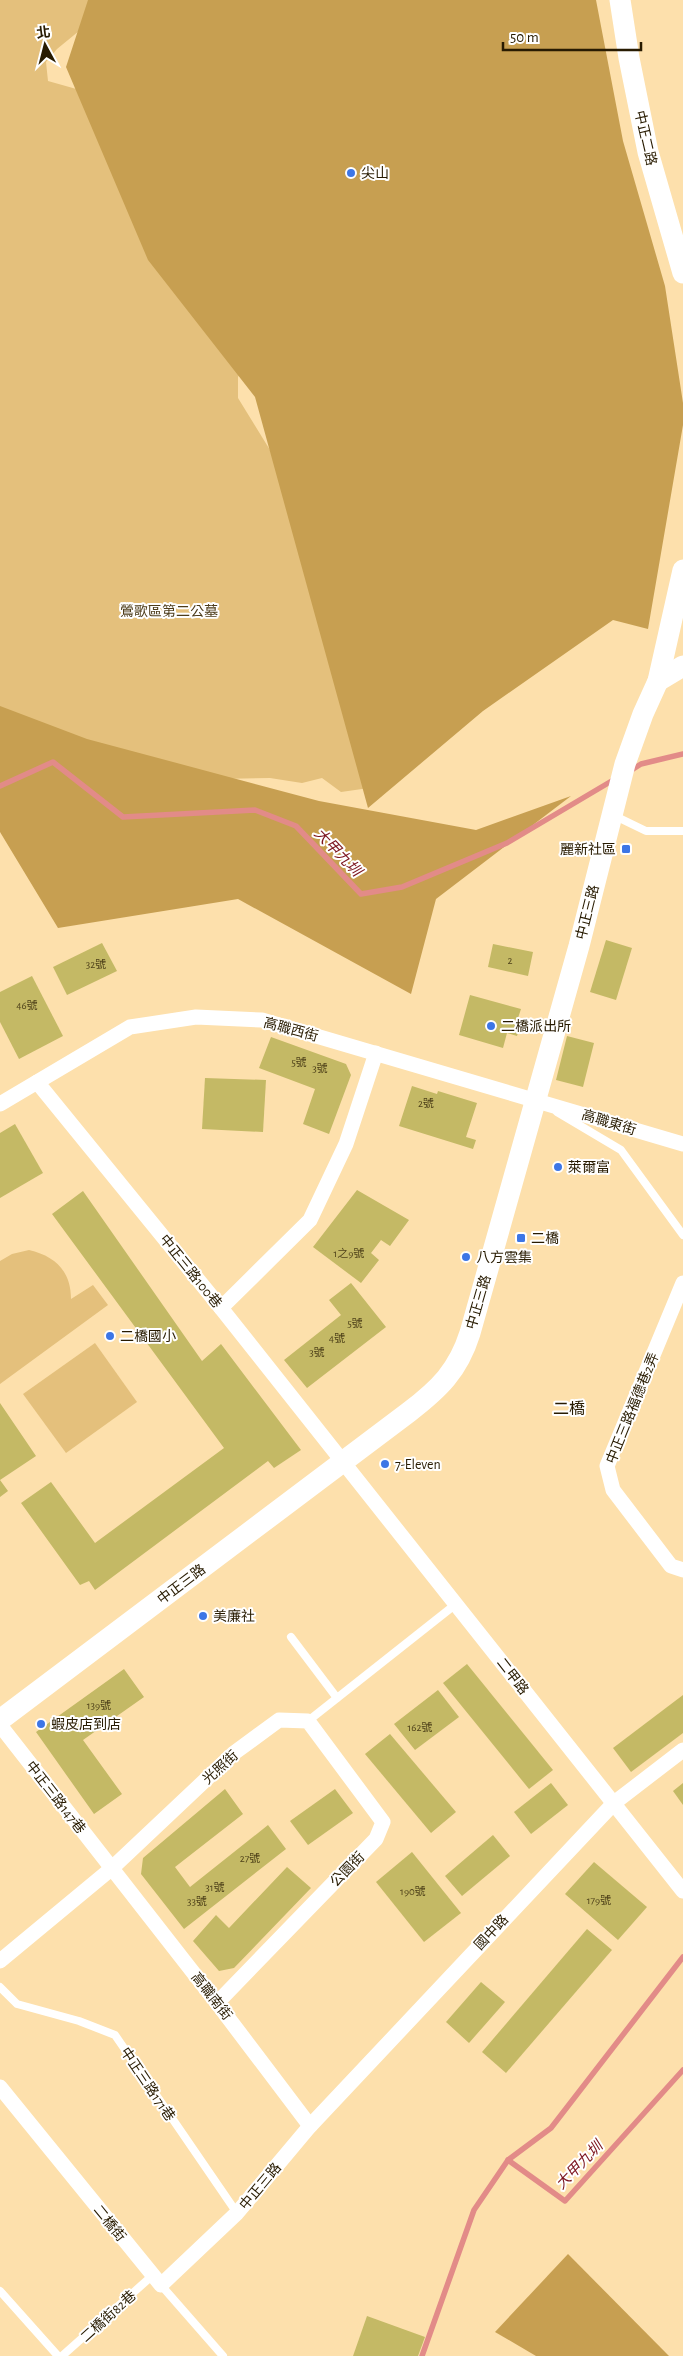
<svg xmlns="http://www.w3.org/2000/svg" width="683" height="2356" font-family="'Alegreya Sans','Noto Sans TC',sans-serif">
	<rect width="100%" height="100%" fill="#fde0ac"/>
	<g fill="#e4c07c">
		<path d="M0,0H101L79,31L57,49L46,62L48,81L87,92L247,360L238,377V398L270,450L383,786L341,792L322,778L302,783L270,778L219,779L0,725Z"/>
		<path d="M29,1250C55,1256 71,1271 71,1299L93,1285L108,1305L0,1384V1261L12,1254Z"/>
		<path d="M95,1343L137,1402L66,1453L23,1394Z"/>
	</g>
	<g fill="#c79f51">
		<path d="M88,0H596L623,141L665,286L683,403V425L648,629L613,620L483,711L368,808L255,397L148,260L66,67Z"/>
		<path d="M0,706L87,739L319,801L476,830L571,796L436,899L411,994L238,899L58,928L0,832Z"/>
		<path d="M568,2254L669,2356H536L495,2332Z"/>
	</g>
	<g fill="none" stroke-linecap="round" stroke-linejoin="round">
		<g stroke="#e28b88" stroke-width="5.5">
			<path d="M630,771L641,764L683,754"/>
			<path d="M0,786L53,762L123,817L255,810L296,826L361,894L402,887L507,843L615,779"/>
			<path d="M508,2160L551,2128L683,1957"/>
			<path d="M422,2356L474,2210L508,2160L565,2201L683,2070"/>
		</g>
	</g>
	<g fill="#c4b965">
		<path d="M606,940L632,948L616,1000L590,992Z"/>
		<path d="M102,943L117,971L67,995L53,967Z"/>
		<path d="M493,944L533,952L528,976L488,967Z"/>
		<path d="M32,976L63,1036L19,1059L0,1022V992Z"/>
		<path d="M470,995L521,1009L518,1018L522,1019L517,1036L507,1033L503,1048L459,1035Z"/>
		<path d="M567,1036L594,1043L583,1087L556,1080Z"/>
		<path d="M271,1037L346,1064L351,1075L329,1134L303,1124L315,1089L259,1068Z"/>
		<path d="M205,1078L266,1080L263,1132L202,1129Z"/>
		<path d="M412,1086L437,1094L438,1091L477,1103L466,1137L476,1140L473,1149L399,1126Z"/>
		<path d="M15,1124L43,1173L0,1198V1133Z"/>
		<path d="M357,1190L409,1220L390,1246L381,1240L371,1253L379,1260L361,1283L313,1247Z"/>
		<path d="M83,1191L202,1361L221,1344L301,1450L274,1468L268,1461L95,1590L89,1581L80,1585L21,1503L51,1482L95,1543L224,1448L52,1214Z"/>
		<path d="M351,1283L386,1327L307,1388L284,1360L341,1315L329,1300Z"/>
		<path d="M0,1403L36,1456L0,1480L8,1491L0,1497Z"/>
		<path d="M467,1664L553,1770L529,1789L443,1683Z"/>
		<path d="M124,1669L144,1697L83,1740L122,1794L94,1814L36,1732Z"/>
		<path d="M438,1690L459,1717L415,1750L394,1724Z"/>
		<path d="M683,1695V1733L631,1772L613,1748Z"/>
		<path d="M390,1734L456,1812L431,1833L365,1754Z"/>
		<path d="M551,1783L568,1805L531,1834L514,1812Z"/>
		<path d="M683,1783V1805L673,1791Z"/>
		<path d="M225,1789L243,1814L175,1867L190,1887L268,1825L286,1849L184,1929L141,1874L143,1858Z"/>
		<path d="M335,1789L353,1813L308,1845L290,1821Z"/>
		<path d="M493,1835L510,1856L462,1896L445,1876Z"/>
		<path d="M412,1852L461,1913L424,1942L376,1882Z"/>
		<path d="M594,1862L647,1907L618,1940L565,1894Z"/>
		<path d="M287,1867L311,1888L234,1968L219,1971L193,1941L216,1915L229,1928Z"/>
		<path d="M587,1929L612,1950L506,2073L482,2052Z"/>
		<path d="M481,1982L505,2002L469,2043L446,2022Z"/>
		<path d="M367,2316L425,2337L418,2356H353Z"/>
	</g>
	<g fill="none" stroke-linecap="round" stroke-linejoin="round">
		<g stroke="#fff" stroke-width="8">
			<path d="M613,815L646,831H683"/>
			<path d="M557,1112L621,1150L683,1235"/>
			<path d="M291,1637L337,1698"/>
			<path d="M308,1721L456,1604"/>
			<path d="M0,1987L17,2004L79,2021L115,2035L237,2213"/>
			<path d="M161,2285L223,2356"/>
			<path d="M0,2291L58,2356"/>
			<path d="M62,2356L153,2275"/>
		</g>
		<g stroke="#fff" stroke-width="15">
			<path d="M37,1082L221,1308L683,1891"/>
			<path d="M0,1104L130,1027L196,1017L262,1020L683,1144"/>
			<path d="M683,1283L607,1466L613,1490L671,1566L683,1570"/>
			<path d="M221,1308L310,1220L346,1144L376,1053"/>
			<path d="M0,1725L217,2003L310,2126"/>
			<path d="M0,1961L111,1869L234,1753L279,1720L308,1721L383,1822L376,1839L217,2003"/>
			<path d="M0,2087L161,2285L237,2213L310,2126L614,1803L683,1750"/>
		</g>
		<g stroke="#fff" stroke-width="21">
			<path d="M620,0L629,58L648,152L683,273"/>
			<path d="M658,681L683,666"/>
			<path d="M0,1720L409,1412C439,1389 458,1371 470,1333L579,946L625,764L643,714L658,681L683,570"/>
		</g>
	</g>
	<g fill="#3d76e6" stroke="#fff" stroke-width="2">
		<circle cx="351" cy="173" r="5"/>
		<rect x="621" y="844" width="10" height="10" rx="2.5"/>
		<circle cx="491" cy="1026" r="5"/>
		<circle cx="558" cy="1167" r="5"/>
		<rect x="516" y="1233" width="10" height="10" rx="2.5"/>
		<circle cx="466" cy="1257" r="5"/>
		<circle cx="110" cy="1336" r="5"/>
		<circle cx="385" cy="1464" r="5"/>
		<circle cx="203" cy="1616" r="5"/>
		<circle cx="41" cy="1724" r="5"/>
	</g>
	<g text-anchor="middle" stroke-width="4" stroke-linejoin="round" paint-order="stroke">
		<g font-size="11" fill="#4f421a">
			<text x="510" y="964">2</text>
			<text x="96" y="968">32號</text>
			<text x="27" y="1009">46號</text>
			<text x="299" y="1066">5號</text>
			<text x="320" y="1072">3號</text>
			<text x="426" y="1107">2號</text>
			<text x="349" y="1257">1之9號</text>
			<text x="355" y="1327">5號</text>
			<text x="337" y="1342">4號</text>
			<text x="317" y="1356">3號</text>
			<text x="99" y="1709">139號</text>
			<text x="420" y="1731">162號</text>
			<text x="250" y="1862">27號</text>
			<text x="215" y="1891">31號</text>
			<text x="413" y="1895">190號</text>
			<text x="599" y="1904">179號</text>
			<text x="197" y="1905">33號</text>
		</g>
		<g font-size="14" fill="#281b01" stroke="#fff">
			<text transform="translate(646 138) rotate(77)" y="5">中正二路</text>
			<text transform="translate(587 912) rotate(-76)" y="5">中正三路</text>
			<text transform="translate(291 1029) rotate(15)" y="5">高職西街</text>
			<text transform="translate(609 1122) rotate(17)" y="5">高職東街</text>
			<text transform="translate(191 1271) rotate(51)" y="5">中正三路100巷</text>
			<text transform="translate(478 1302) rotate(-74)" y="5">中正三路</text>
			<text transform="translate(632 1408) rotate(-68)" y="5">中正三路福德巷2弄</text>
			<text transform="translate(181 1584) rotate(-37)" y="5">中正三路</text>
			<text transform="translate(513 1676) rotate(52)" y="5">二甲路</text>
			<text transform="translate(220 1767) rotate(-42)" y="5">光照街</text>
			<text transform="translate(56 1797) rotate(52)" y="5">中正三路147巷</text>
			<text transform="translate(347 1869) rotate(-46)" y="5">公園街</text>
			<text transform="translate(491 1932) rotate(-47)" y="5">國中路</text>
			<text transform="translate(212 1996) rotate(52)" y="5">高職南街</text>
			<text transform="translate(148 2084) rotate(56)" y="5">中正三路171巷</text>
			<text transform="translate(260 2186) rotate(-50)" y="5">中正三路</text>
			<text transform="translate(110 2223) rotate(51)" y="5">二橋街</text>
			<text transform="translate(108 2316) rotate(-42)" y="5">二橋街82巷</text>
		</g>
		<g font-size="14" fill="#281b01" stroke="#fff" text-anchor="start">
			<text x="361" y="178">尖山</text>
			<text x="616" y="854" text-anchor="end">麗新社區</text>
			<text x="501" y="1031">二橋派出所</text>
			<text x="568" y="1172">萊爾富</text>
			<text x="531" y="1243">二橋</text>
			<text x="476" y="1262">八方雲集</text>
			<text x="120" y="1341">二橋國小</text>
			<text x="395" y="1469">7-Eleven</text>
			<text x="213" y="1621">美廉社</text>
			<text x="51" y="1729">蝦皮店到店</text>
		</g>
		<g font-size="14" fill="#4d3c1a" stroke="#fff">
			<text x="169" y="616">鶯歌區第二公墓</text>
		</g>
		<g font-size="15" font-style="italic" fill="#7b131d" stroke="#fff">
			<text transform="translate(338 852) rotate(46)" y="5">大甲九圳</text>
			<text transform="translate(579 2165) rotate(-46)" y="5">大甲九圳</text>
		</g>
		<g font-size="16" fill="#281b01" stroke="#fff">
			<text x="569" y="1414">二橋</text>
		</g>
	</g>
	<g transform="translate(45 45) rotate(353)" stroke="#ffffff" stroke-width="4" paint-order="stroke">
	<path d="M0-4L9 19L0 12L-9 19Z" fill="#281b01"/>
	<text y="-8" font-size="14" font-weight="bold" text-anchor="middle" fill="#281b01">北</text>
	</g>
	<path d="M503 42v8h138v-8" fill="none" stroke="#281b01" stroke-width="2.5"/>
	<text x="510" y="42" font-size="15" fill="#281b01" stroke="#ffffff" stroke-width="4" paint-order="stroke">50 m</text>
</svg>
